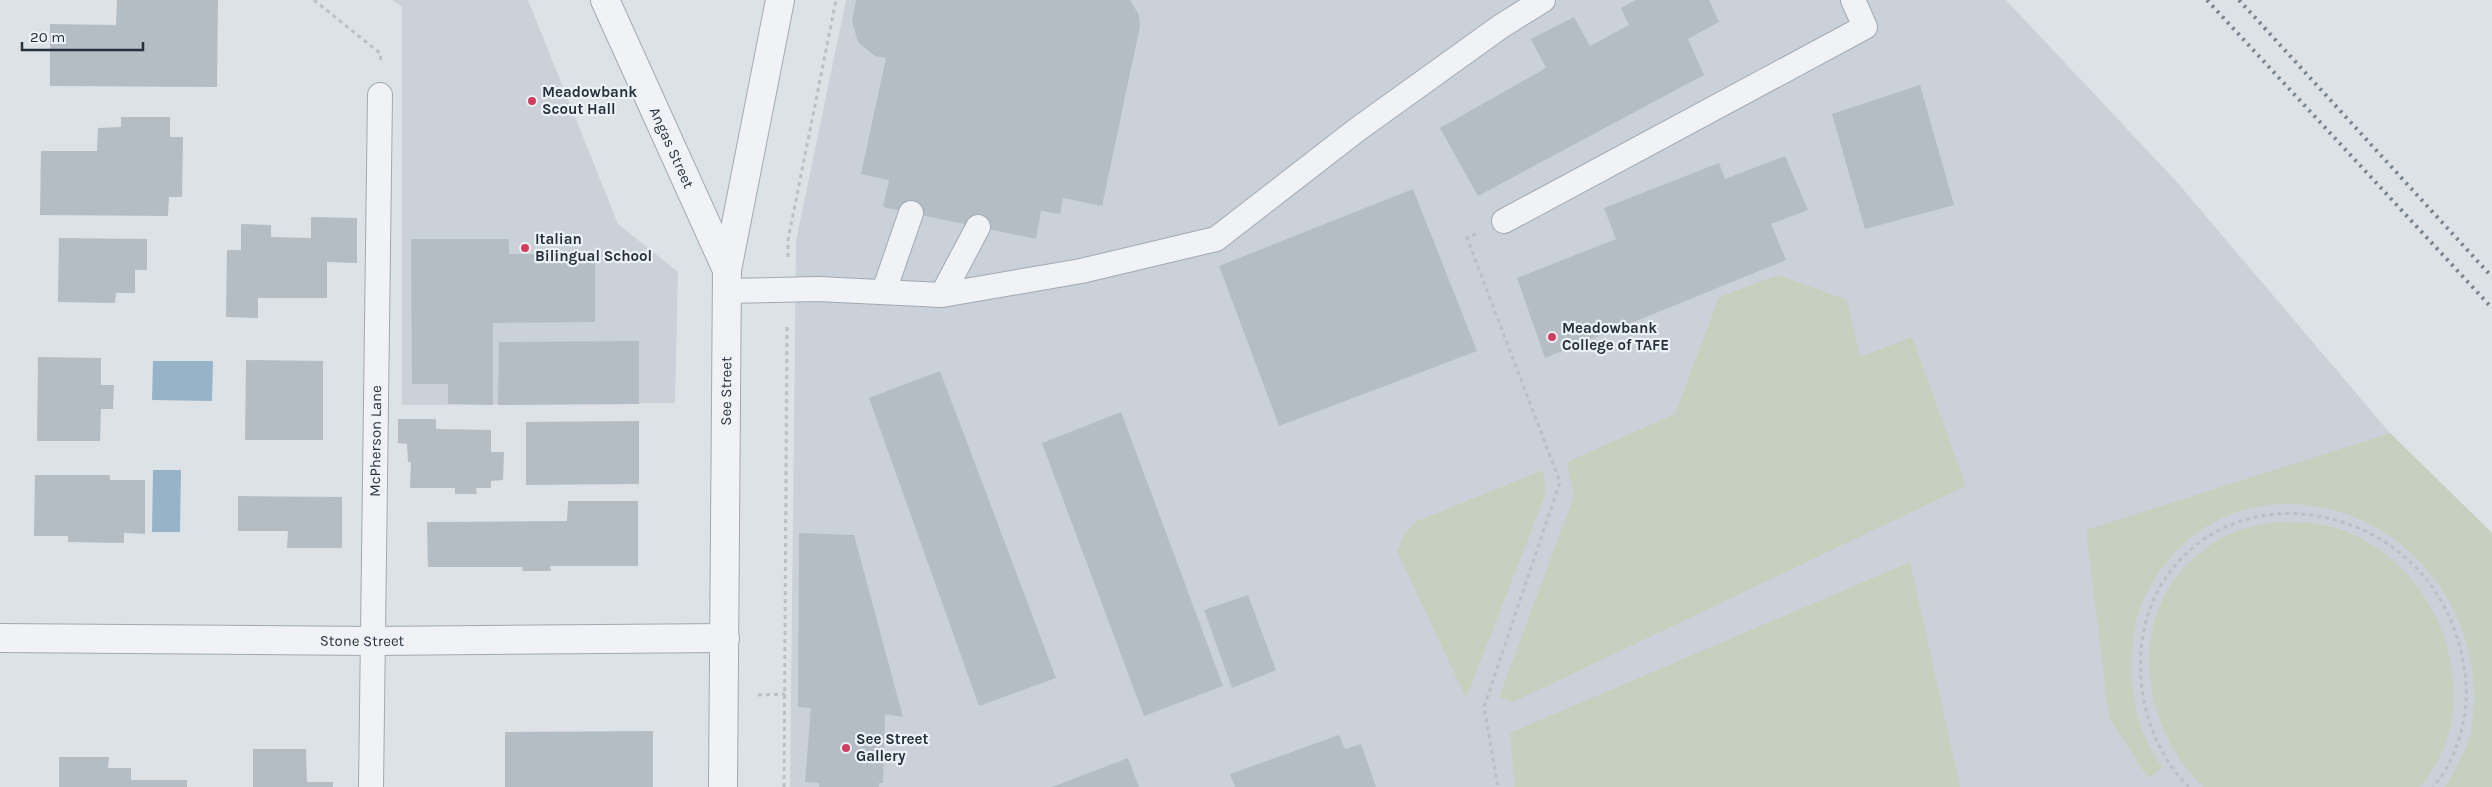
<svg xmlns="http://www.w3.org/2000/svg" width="2492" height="787" font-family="Karla,sans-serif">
	<rect width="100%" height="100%" fill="#dde2e7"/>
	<g fill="#cbd1d9">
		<path d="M392,0H528L618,224L678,272L675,403L402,405V7Z"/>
		<path d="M846,0H2006L2176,181L2390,433L2492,533V787H790L796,241Z"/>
	</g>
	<g fill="#c5d1be">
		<path d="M1778,275L1847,300L1860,357L1912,337L1966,486L1513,702L1499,697L1574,496L1567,462L1675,414L1719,297Z"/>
		<path d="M2390,433L2492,533V787H2445C2455,770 2466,752 2471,732C2492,616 2405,505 2289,504C2247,503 2205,520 2176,551C2155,574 2138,602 2134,634C2127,680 2134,730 2163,768L2148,778L2109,718L2086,530Z"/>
		<path d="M1543,470L1546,493L1466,698L1397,551L1404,535L1415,522Z"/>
		<path d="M2274,522C2297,522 2320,522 2342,530C2441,565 2492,703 2420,787H2203C2132,717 2125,593 2220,539C2236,529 2255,526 2274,522Z"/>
		<path d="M1910,562L1960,787H1515L1510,733Z"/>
	</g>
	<g fill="#97b3c8">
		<path d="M153,361H213L212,401L152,400Z"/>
		<path d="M153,470H181L180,532H152Z"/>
	</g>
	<g fill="#b4bcc4">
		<path d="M117,0H218L217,87L50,86V24L116,25Z"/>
		<path d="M856,0H1130L1139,15L1140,26L1102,206L1063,198L1060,214L1041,211L1036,239L883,207L889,180L861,174L886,58L875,56L858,42L852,21Z"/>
		<path d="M1636,0H1709L1719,22L1688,39L1704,75L1478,196L1440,128L1546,68L1531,39L1574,17L1590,46L1629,25L1621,8Z"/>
		<path d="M1920,85L1954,205L1865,229L1832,114Z"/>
		<path d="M121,117H170V137H183L182,197H169L168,216L40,215L41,151H97L98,128L121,127Z"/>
		<path d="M1785,156L1808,210L1771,224L1786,260L1545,358L1517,278L1616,239L1604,208L1719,163L1725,179Z"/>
		<path d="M1413,189L1477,351L1279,426L1219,266Z"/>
		<path d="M311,217L357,218V263L327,262V298H258V318L226,317L227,250H241V224L271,225V237L311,238Z"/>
		<path d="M59,238L147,239V270H135V293H116L115,303L58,302Z"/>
		<path d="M411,239H509V254H595V322L493,323V405L448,404V384H412Z"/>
		<path d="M639,341V404L498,405L499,342Z"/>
		<path d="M38,357L101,358V385H114L113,409H101L100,441H37Z"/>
		<path d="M246,360L323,361V440H245Z"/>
		<path d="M940,371L1056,678L979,706L869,398Z"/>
		<path d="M1121,412L1223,686L1144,716L1042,443Z"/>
		<path d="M398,419H436V429L491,430V452H504L503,480L491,481V488H476L477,494H455V488H410L411,462H408L407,444L398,443Z"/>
		<path d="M639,421V484L526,485V422Z"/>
		<path d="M35,475H110V480H145V534L124,533V543L68,542V536H34Z"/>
		<path d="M238,496L342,497V548H287L288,531H238Z"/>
		<path d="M568,501H638V566H550L551,571H523L522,567H428L427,522L567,521Z"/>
		<path d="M799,533L854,535L903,717L885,714L883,783H879V787H819V783L805,782L811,708L798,707Z"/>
		<path d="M1248,595L1276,670L1232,688L1204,610Z"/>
		<path d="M653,731V787H505V732Z"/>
		<path d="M1339,735L1345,749L1361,744L1376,787H1235L1230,774Z"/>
		<path d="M253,749H306L307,782H333V787H253Z"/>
		<path d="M59,757H109L108,768H131V780H187V787H59Z"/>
		<path d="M1128,758L1139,787H1052Z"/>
	</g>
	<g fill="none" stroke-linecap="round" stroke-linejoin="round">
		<defs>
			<g id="lane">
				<path d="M1504,221L1865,27L1853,0"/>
				<path d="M978,227L942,295L1081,271L1216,239L1358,129L1500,27L1543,0"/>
				<path d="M726,291L818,289L942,295"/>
				<path d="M884,291L911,213"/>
				<path id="s1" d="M371,787L380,95"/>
			</g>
			<g id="street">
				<path id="s2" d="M605,0L727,270"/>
				<path id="s3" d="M0,638L372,641L725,638"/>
				<path id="s4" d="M723,787L727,270L780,0"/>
			</g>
		</defs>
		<use href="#lane" stroke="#a2a9b1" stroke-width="26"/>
		<use href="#street" stroke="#a2a9b1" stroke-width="30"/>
		<g stroke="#bbc0c6" stroke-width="3" stroke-dasharray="4 4" stroke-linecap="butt">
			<path d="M314,0L381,54L380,62"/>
			<path d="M1476,234L1467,238L1560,482L1484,707L1498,787"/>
			<path d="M788,257V240L836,0"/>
			<path d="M758,695L785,694"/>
			<path d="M784,787L787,323"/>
			<path d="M2189,787C2151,750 2135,692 2142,641C2146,611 2159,582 2180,560C2246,489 2361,504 2422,574C2448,604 2462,642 2466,681C2469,716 2457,760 2433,787"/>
		</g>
		<use href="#lane" stroke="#f0f2f6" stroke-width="24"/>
		<use href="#street" stroke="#f0f2f6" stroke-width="28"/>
		<g stroke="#768391" stroke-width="4" stroke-dasharray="2.5 5" stroke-linecap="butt">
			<path d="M2207,0L2492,308"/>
			<path d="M2239,0L2492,277"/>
		</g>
	</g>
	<g fill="#d03e60" stroke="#ecf1f5" stroke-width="2">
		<circle cx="532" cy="101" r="5"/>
		<circle cx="525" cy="248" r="5"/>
		<circle cx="1552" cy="337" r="5"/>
		<circle cx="846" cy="748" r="5"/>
	</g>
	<g text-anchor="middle" stroke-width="4.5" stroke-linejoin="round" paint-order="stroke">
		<g font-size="15" font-weight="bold" fill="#26313e" stroke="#ecf1f5" text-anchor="start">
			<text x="542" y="97">Meadowbank<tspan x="542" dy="17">Scout Hall</tspan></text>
			<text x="535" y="244">Italian<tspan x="535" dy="17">Bilingual School</tspan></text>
			<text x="1562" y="333">Meadowbank<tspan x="1562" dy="17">College of TAFE</tspan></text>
			<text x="856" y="744">See Street<tspan x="856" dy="17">Gallery</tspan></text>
		</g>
		<g font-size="15" fill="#26313e" stroke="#ecf1f5">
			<text dy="5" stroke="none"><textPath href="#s2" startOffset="162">Angas Street</textPath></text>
			<text dy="5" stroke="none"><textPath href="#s4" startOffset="396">See Street</textPath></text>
			<text dy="5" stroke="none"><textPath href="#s1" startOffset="346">McPherson Lane</textPath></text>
			<text dy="5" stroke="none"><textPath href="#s3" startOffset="362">Stone Street</textPath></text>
		</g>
	</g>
	<path d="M22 42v8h121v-8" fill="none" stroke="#26313e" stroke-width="2.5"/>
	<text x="30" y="42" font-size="15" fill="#26313e" stroke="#ecf1f5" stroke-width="4" paint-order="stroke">20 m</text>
</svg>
